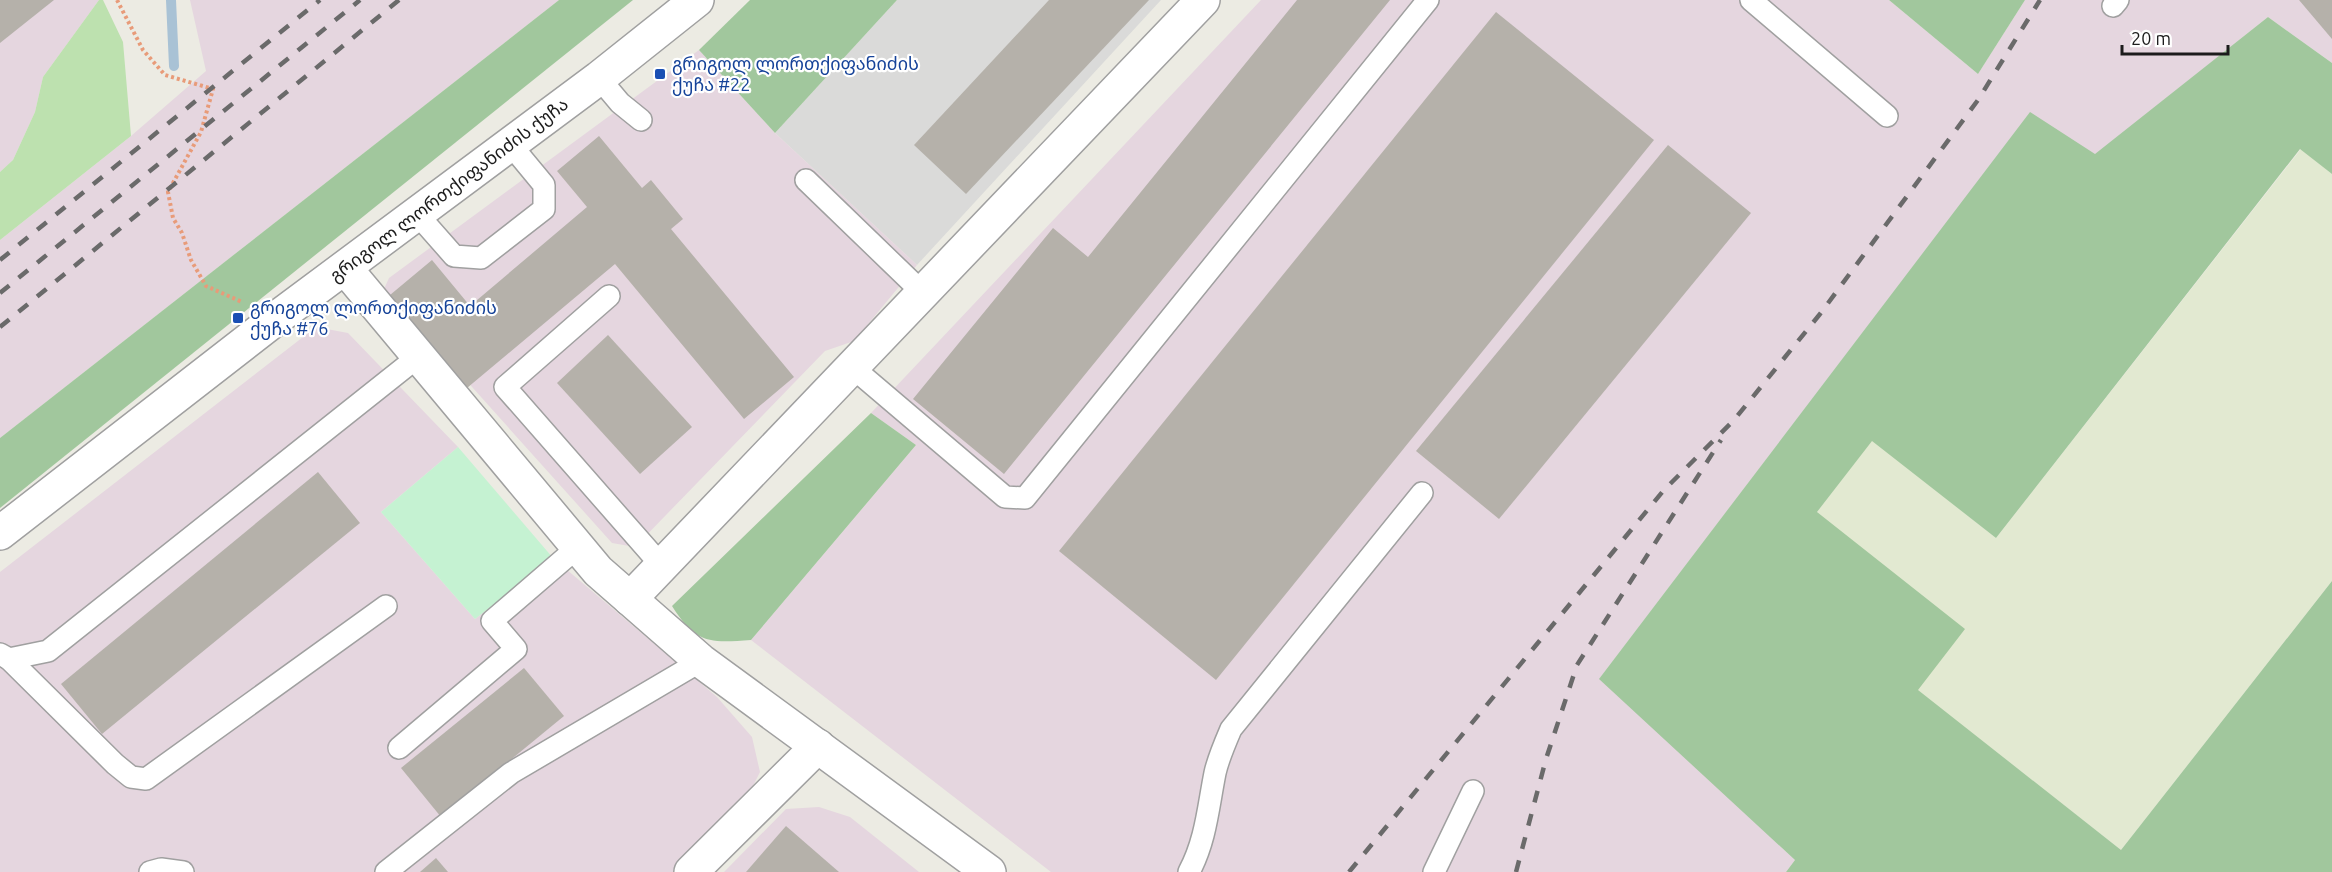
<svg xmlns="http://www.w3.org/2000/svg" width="2332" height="872" font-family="Ubuntu,'Noto Sans Georgian',sans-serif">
	<rect width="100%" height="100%" fill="#ecebe3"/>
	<path fill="#dadad9" d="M897,0H1161L917,265L775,133Z"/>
	<g fill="#e5d6df">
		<path d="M0,0H99L43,77L35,112L13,160L0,172Z"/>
		<path d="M190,0H559L0,438V240L131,136L206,71Z"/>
		<path d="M1261,0H1889L1978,74L2025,0H2332V63L2268,17L2095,155L2030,113L1600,678L1795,860L1786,872H1051L751,640L916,445L871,413Z"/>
		<path d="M699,50L775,133L917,265L854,341L825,351L635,547L612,543L384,289L389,278Z"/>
		<path d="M316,327L348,333L458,447L381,512L475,619L553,558L717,697L752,737L760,772L746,800L673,872H0V572Z"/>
		<path d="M819,807L850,817L919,872H724L786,809Z"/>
	</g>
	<path fill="#e2e9d1" d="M2301,149L2332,174V581L2121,850L1917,690L1817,512L1872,440L1996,538Z"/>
	<path fill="#bde1af" d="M99,0H103L123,42L131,136L0,240V172L13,160L35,112L43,77Z"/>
	<g fill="#a1c79d">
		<path d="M559,0H633L0,508V438Z"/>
		<path d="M750,0H897L775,133L699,50Z"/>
		<path d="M1889,0H2025L1978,74Z"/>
		<path d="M2268,17L2332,63V174L2300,149L1996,538L1872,441L1817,512L1965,629L1918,690L2121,850L2332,581V872H1786L1795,860L1599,679L2030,112L2095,154Z"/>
		<path d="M871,413L916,445L751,640C709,643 696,644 672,606Z"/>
	</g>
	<path fill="#c5f2d2" d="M458,447L553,558L475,619L381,512Z"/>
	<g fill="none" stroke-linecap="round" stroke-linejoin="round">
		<path stroke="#a9c2d5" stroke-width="10" d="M171,0L174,66"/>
	</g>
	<g fill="#b5b1aa">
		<path d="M0,0H54L0,43Z"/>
		<path d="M1049,0H1149L966,194L914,145Z"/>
		<path d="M1297,0H1390L1004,474L913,399L1053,228L1088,257Z"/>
		<path d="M2299,0H2332V39Z"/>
		<path d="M1496,12L1654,140L1216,680L1059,551Z"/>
		<path d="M599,136L642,188L651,180L683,219L671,229L794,377L744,419L615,264L467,388L390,295L432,260L470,306L587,207L557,171Z"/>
		<path d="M1668,145L1751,213L1499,519L1416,451Z"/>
		<path d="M608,335L692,427L640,474L557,383Z"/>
		<path d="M318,472L360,523L102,734L61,684Z"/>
		<path d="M524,668L564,716L441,817L401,768Z"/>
		<path d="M786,826L839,872H746Z"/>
		<path d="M436,858L448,872H420Z"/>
	</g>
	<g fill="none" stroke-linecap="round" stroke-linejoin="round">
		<defs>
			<g id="service">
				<path d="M1751,0L1887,116"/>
				<path d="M2113,6L2118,0"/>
				<path d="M599,78L620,103L641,120"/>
				<path d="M806,180L923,293"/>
				<path d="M417,214L454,256L481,258L544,209V185L510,144"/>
				<path d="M609,296L505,387L662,566"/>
				<path d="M852,367L1005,497L1025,498L1428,0"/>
				<path d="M0,654L9,659L48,651L419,356"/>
				<path d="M9,659L115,764L131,777L146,779L386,606"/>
				<path d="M399,748L516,649L492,621L578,547"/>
				<path d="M150,872L161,869L183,872"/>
				<path d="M386,872L511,773L701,661"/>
				<path d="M1189,872C1206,840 1208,808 1215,773C1218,759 1225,743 1231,729L1422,493"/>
				<path d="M1434,872L1473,791"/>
			</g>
			<g id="minor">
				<path d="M345,268L598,571L701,661L989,872"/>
				<path d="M630,599L1203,0"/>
				<path d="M691,872L818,746"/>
			</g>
			<path id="tertiary" d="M0,533L278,317L599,78L697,0"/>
		</defs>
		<use href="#service" stroke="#a0a0a0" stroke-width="24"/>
		<use href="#minor" stroke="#a0a0a0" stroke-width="36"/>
		<use href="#tertiary" stroke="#a0a0a0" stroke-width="36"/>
		<path stroke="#e89b79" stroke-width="4" stroke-dasharray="3 3" stroke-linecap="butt" d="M117,0L143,50L165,75L213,89L201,132L168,192L173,218L182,233L191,260L206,286L242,302"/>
		<use href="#service" stroke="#fff" stroke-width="21"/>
		<use href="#minor" stroke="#fff" stroke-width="33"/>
		<use href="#tertiary" stroke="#fff" stroke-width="33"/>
		<g stroke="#6a6a6a" stroke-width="4.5" stroke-dasharray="12 12" stroke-linecap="butt">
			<path d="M0,260L320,0"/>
			<path d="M0,293L360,0"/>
			<path d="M0,327L399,0"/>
			<path d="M1349,872L1664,490L1734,420L1820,314L1978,100L2040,0"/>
			<path d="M1516,872L1546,759L1577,665L1721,440"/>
		</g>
	</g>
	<g fill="#1a4fb4" stroke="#fff" stroke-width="2">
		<rect x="654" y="68" width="12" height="12" rx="3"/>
		<rect x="232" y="312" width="12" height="12" rx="3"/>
	</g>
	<g text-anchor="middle" stroke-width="4.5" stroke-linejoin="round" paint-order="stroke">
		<g font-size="18" fill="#164399" stroke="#fff" text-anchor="start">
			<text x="672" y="70">გრიგოლ ლორთქიფანიძის<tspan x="672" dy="21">ქუჩა #22</tspan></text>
			<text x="250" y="314">გრიგოლ ლორთქიფანიძის<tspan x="250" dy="21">ქუჩა #76</tspan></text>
		</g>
		<g font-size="18" fill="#1c1c1c" stroke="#fff">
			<text transform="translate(449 190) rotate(-37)" y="6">გრიგოლ ლორთქიფანიძის ქუჩა</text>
		</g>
	</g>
	<path d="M2122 45v9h106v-9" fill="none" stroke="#1c1c1c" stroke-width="3"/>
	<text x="2131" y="45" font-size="18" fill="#1c1c1c" stroke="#ffffff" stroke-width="4.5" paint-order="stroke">20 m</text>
</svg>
